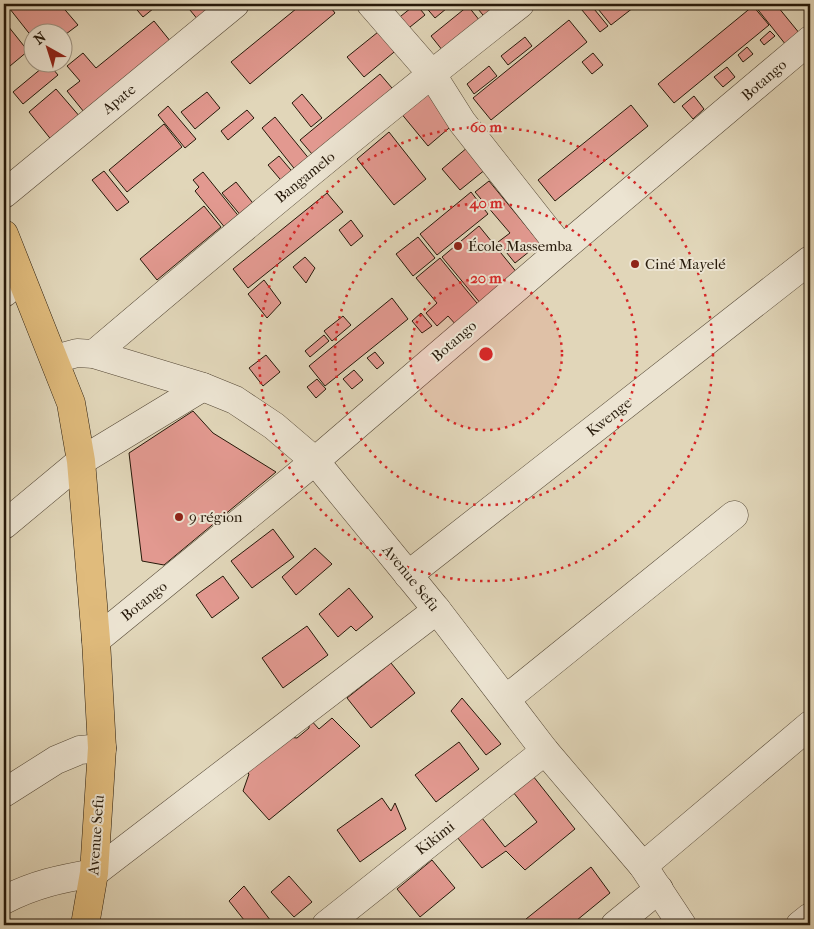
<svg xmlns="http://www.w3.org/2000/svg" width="814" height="929" font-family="'IM FELL French Canon',serif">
	<rect width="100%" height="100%" fill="#e1d6b9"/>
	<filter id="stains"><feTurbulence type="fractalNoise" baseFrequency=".004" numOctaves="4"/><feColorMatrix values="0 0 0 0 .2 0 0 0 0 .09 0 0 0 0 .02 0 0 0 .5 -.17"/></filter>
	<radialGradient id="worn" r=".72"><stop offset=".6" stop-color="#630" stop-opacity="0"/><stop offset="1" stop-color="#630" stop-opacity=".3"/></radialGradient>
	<g fill="#e29990" stroke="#26190a">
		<path d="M6,4H60L78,25L62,37V32H32V37Z"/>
		<path d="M132,4H159L143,17Z"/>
		<path d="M185,4H220L199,21Z"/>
		<path d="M302,4H328L335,13L250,84L231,62Z"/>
		<path d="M416,4L425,15L405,31L396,20Z"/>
		<path d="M426,4H452L435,18L424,5Z"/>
		<path d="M474,4H518L491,25Z"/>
		<path d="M577,4H590L608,26L600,32Z"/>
		<path d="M594,4H638L611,25Z"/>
		<path d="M757,4H782L778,7L800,34L786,45L755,6Z"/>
		<path d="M468,6L484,26L447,56L431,36Z"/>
		<path d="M753,6L769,25L674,103L658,84Z"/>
		<path d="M569,20L587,42L491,120L473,98Z"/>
		<path d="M4,21L28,51L4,71Z"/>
		<path d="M154,21L171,42L84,112L67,91L80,81L67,66L83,53L96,68Z"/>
		<path d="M383,28L399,48L364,77L347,57Z"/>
		<path d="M770,31L775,36L764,45L760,40Z"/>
		<path d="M525,37L532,46L508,65L501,56Z"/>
		<path d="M747,47L753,54L743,62L738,55Z"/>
		<path d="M593,53L603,65L592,74L582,62Z"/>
		<path d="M48,63L58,75L23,104L13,92Z"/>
		<path d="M489,66L497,76L474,94L467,84Z"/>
		<path d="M727,67L735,77L723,87L714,77Z"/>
		<path d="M380,74L398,95L318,161L300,140Z"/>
		<path d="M56,89L81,118L53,142L29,112Z"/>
		<path d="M428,89L455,123L428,146L400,112Z"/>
		<path d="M207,92L220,108L195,129L181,112Z"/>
		<path d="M302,94L322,118L311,127L292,103Z"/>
		<path d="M694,96L704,109L693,119L682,106Z"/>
		<path d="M631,105L648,126L555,201L538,180Z"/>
		<path d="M168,106L196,139L185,148L158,115Z"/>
		<path d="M247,110L254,118L228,140L221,131Z"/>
		<path d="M275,117L315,166L301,177L262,128Z"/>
		<path d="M164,124L182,147L127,192L109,170Z"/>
		<path d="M389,132L426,179L394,205L357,159Z"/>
		<path d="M468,147L486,169L460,190L442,169Z"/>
		<path d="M279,156L296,176L285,185L268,165Z"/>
		<path d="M104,171L129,202L117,211L92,180Z"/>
		<path d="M203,172L245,224L231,235L195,191L199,187L193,180Z"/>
		<path d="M489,181L540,243L515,263L498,242L510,233L475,192Z"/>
		<path d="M236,182L260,212L247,223L222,193Z"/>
		<path d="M471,192L488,214L437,255L420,234Z"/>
		<path d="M327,193L343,212L248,288L233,269Z"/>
		<path d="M204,206L221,227L157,280L140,259Z"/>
		<path d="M351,220L363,236L351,246L339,230Z"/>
		<path d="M479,226L518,274L481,304L442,257Z"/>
		<path d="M418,237L435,258L413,276L396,254Z"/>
		<path d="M305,257L315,268L306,283L293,267Z"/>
		<path d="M440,258L481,308L458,327L448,316L437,326L426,313L437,303L416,278Z"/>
		<path d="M264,280L281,303L267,318L248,294Z"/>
		<path d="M392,298L408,319L325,386L309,366Z"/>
		<path d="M421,313L432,326L422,333L412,321Z"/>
		<path d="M343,316L351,325L332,341L324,331Z"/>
		<path d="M324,335L329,341L310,357L305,351Z"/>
		<path d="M375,352L384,363L377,369L367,358Z"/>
		<path d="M266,355L280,372L263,386L249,368Z"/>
		<path d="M354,370L363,380L352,389L343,379Z"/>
		<path d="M317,379L326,389L316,398L307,387Z"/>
		<path d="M193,411L213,433L276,472L164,565L142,561L129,453Z"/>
		<path d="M273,529L294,557L252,588L231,561Z"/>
		<path d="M315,548L332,564L296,595L282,577Z"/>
		<path d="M223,576L239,598L212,618L196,595Z"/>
		<path d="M349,588L373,617L356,631L351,626L338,637L319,614Z"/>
		<path d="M307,626L328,655L283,688L262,658Z"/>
		<path d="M391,663L415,693L371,728L347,698Z"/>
		<path d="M462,698L501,744L486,755L451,711Z"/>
		<path d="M309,718L319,729L332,718L360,746L269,820L243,791L249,774L242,767L255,754L263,761L287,737L297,738L309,728Z"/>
		<path d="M459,742L479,769L436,802L415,775Z"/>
		<path d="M533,776L575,829L525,870L506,851L482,868L457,837L482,818L505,847L537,822L513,792Z"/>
		<path d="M382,798L391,811L395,803L406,829L360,862L337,830Z"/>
		<path d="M432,860L455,888L420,917L397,889Z"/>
		<path d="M591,867L610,893L571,925H530L526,919Z"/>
		<path d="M289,876L312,902L294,917L271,892Z"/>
		<path d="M244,886L274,925H248L229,901Z"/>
	</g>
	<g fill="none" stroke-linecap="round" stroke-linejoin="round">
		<defs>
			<g id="minor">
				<path d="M371,4L431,73L462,122L562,249"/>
				<path d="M4,194L235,4"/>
				<path d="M4,293L21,279"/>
				<path d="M94,354C234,235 375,118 520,4"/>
				<path d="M55,359L77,353L94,354L203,387L235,400L274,426L315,461L437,610L545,751L643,866L682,925"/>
				<path d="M4,525L81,461L203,387"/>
				<path d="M408,575L810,260"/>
				<path d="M96,640L315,461L562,249L810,40"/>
				<path d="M506,699L734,515"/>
				<path d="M4,793L56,760L80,750L102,748"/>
				<path d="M643,866L810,725"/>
				<path d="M4,900C35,884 60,879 94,873L437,610"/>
				<path d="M326,925L545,751"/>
				<path d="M615,925L659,889"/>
				<path d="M800,925L810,917"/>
			</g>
			<path id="major" d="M4,234L71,403L81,461L96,640L102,748L94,873L85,925"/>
		</defs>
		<use href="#minor" stroke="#554836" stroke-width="29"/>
		<use href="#major" stroke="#26190a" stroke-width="29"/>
		<use href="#minor" stroke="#ece4d2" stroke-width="28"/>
		<use href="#major" stroke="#e0bb7c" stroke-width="28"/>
	</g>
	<circle cx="486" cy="354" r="76" fill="#d62828" fill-opacity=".12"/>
	<g fill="none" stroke="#d62828" stroke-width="2.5" stroke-dasharray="2.5 5">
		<circle cx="486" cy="354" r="76"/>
		<circle cx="486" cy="354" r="151"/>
		<circle cx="486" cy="354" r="227"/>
	</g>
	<g fill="#8f2418" stroke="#ece4d2" stroke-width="2">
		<circle cx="458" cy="246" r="5"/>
		<circle cx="635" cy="264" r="5"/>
		<circle cx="179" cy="517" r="5"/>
	</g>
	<g text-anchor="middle" stroke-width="4" stroke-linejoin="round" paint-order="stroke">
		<g font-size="15" fill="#26190a" stroke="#ece4d2">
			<text transform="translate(764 80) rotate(-41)" y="5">Botango</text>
			<text transform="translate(119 99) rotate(-39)" y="5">Apate</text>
			<text transform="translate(305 177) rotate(-39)" y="5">Bangamelo</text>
			<text transform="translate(454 341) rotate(-41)" y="5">Botango</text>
			<text transform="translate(609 417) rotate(-38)" y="5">Kwenge</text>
			<text transform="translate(411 578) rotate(51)" y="5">Avenue Sefu</text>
			<text transform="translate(144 601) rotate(-39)" y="5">Botango</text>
			<text transform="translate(96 835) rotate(-86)" y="5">Avenue Sefu</text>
			<text transform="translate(435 838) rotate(-38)" y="5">Kikimi</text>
		</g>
		<g font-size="15" fill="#26190a" stroke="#ece4d2" text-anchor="start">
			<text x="468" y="251">École Massemba</text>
			<text x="645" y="269">Ciné Mayelé</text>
			<text x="189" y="522">9 région</text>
		</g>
	</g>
	<circle cx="486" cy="354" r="8" fill="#d62828" stroke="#ece4d2" stroke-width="2.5"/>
	<g font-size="15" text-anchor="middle" font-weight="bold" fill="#d62828" stroke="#ece4d2" stroke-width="4" stroke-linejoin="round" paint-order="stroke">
		<text x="486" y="132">60 m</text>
		<text x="486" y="208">40 m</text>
		<text x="486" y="283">20 m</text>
	</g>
	<rect width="814" height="929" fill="none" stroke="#e1d6b9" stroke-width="20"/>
	<rect x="5" y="5" width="804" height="919" fill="none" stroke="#26190a" stroke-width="2.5"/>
	<rect x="10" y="10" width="794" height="909" fill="none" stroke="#26190a"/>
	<g transform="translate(48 48) rotate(321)"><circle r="24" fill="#ece4d2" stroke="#9d9382"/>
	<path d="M0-4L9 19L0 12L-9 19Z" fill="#8f2418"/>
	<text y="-8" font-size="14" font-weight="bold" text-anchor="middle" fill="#26190a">N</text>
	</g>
	<rect width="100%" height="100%" filter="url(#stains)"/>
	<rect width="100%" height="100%" fill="url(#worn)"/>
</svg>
